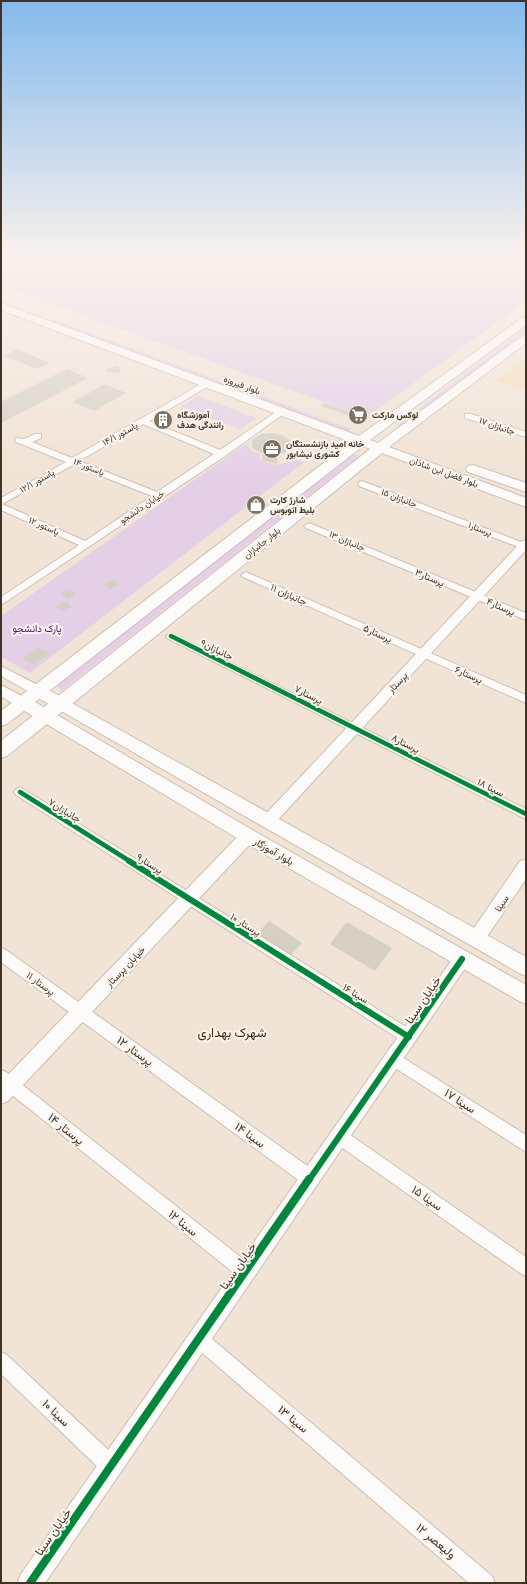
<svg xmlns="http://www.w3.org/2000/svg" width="527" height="1584" font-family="Figtree,Vazirmatn,sans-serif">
	<rect width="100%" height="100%" fill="#f1e3d5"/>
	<path fill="#f5dbbf" d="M526,358V391L495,380Z"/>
	<g fill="#e5cfe7">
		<path d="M1,257H526V301L371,414L355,413L1,286Z"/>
		<path d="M56,320L351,429L348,432L52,322Z"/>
		<path d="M526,327V331L401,426H396Z"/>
		<path d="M198,396L256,418L240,429L181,407Z"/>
		<path d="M247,443L250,449L261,455L259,460L277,465L297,460L304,462L30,673L1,657V616Z"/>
		<path d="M353,454L359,456L61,691L57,685Z"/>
	</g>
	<g fill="#d4d1c4">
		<path d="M464,257H526V268L516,269L511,272L475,265L468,261Z"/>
		<path d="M17,349L50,363L37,369L4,356Z"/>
		<path d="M116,366L120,368V371L117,373L107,372L106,369Z"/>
		<path d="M67,369L88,378L1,423V402Z"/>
		<path d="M105,384L126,393L94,411L73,402Z"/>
		<path d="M325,403L355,414H363V418L358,419L321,406Z"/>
		<path d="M160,416L173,421L167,426L153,419Z"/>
		<path d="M273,433L282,435L291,441H312L316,445L312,449L291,448L284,453L277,454V464L261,460L264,454L252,448V440L261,434Z"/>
		<path d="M114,580L120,585L110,589L104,584Z"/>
		<path d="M70,589L76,595L67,599L61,593Z"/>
		<path d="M66,601L72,607L62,611L56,606Z"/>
		<path d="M37,647L50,654L34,665L22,658Z"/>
		<path d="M269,921L302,943L289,957L256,935Z"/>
		<path d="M347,922L392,948L375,971L330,944Z"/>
	</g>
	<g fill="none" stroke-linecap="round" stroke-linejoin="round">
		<defs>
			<g id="minor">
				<path d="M205,382H211L212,384L149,421L220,450L279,410H282L286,412L225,456L1,605V597L79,545L1,510V498L66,462L16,442L15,440L16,438L24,439L35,434H41V438L32,442L72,458ZM143,424L214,454L157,492L79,461ZM73,465L152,496L85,541L2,504Z"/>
				<path d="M465,414H471L526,432V437L465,418Z"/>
				<path d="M362,481L526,544V550L359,486L358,484L359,482Z"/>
				<path d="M309,523L526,613V620L306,528L304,526Z"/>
				<path d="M246,572L526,695V703L243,577L241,575Z"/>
				<path d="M171,633L526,809V819L167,638L166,636Z"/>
				<path d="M20,787L414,1032L416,1037L414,1042L409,1044L404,1042L16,795L14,792L16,789Z"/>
				<path d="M1,948L6,950L317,1173L319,1179L317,1185L311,1187L305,1185L1,962Z"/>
				<path d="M394,1052L526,1135V1152L389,1064L387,1059L389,1054Z"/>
				<path d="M1,1070L6,1072L252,1266L255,1272L252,1278L246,1281L240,1278L1,1086Z"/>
				<path d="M340,1129L346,1132L526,1257V1276L520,1273L334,1142L332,1137L334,1132Z"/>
				<path d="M199,1330L205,1333L492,1576L495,1583H469L193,1345L190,1339L193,1333Z"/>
				<path d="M1,1352L7,1355L118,1459L121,1466L118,1473L111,1476L104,1473L1,1374Z"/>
			</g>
			<g id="tertiary">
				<path d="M526,540V550L273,825L268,827L263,825L260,821L263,817L522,541Z"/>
				<path d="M1,666L45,689L47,692L45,695L40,697L35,695L1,676Z"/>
				<path d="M1,685L29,700L31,703L29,706C19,709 9,701 1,696Z"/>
				<path d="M248,830L254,832L256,836L254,840L8,1101L1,1104V1082L242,832Z"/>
				<path d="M526,860V879L482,944L476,946L470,944L468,939L470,934L520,861Z"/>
				<path d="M462,952L468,954L471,959L468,964L45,1583H17L21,1574L456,954Z"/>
			</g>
			<g id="secondary">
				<path d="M40,687L45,688L526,957V976L519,973L35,696L32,692L35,688Z"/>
				<path d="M24,698L30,699L254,831L526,985V1004L519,1001L242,841L18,707L16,703L18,699Z"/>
			</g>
			<g id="primary">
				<path d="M1,303L359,436L522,318L526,317V325L370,440L378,443L522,336L526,335V343L389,447L526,498V507L382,453L52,720L7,756L1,758V741L370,449L363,446L7,724L1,726V711L351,442L1,310Z"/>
				<path d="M473,465L526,483V492L468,472L466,469L468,466Z"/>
			</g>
		</defs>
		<use href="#minor" stroke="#cbbfb2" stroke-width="2"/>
		<use href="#tertiary" stroke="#cbbfb2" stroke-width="2"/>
		<use href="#secondary" stroke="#cbbfb2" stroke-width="2"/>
		<use href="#primary" stroke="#cbbfb2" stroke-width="2"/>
		<use href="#minor" fill="#fdfbf9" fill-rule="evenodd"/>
		<use href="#tertiary" fill="#fdfbf9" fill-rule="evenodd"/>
		<use href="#secondary" fill="#fdfbf9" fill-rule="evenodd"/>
		<use href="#primary" fill="#fdfbf9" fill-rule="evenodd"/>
		<defs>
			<g id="cycleway-far2">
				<path d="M171,636L526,814"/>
				<path d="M20,792L131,862"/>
			</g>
			<g id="cycleway-far1">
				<path d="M129,861L409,1037"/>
				<path d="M309,1180L462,959"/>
			</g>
			<path id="cycleway" d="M30,1583L309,1179"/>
		</defs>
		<use href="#cycleway-far2" stroke="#fbf4ed" stroke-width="7"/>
		<use href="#cycleway-far1" stroke="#fbf4ed" stroke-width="8"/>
		<use href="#cycleway" stroke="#fbf4ed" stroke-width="10"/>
		<use href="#cycleway-far2" stroke="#00873e" stroke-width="4.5"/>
		<use href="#cycleway-far1" stroke="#00873e" stroke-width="6"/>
		<use href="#cycleway" stroke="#00873e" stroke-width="8"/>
	</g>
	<linearGradient id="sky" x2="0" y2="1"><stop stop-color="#85baec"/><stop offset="0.54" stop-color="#f9f2ec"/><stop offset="1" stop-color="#f9f2ec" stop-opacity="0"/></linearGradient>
	<rect width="527" height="478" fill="url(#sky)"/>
	<defs>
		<symbol id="supermarket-disc" viewBox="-11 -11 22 22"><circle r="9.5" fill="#7e7164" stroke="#fbf4ed"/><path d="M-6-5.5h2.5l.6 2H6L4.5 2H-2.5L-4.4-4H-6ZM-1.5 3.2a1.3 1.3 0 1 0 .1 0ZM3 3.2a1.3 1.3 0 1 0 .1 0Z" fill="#fff"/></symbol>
		<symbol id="building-disc" viewBox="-11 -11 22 22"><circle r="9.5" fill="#7e7164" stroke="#fbf4ed"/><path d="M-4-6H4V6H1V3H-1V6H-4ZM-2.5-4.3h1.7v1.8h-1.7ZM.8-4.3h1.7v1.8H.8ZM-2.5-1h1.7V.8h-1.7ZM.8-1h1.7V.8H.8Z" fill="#fff"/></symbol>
		<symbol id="office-disc" viewBox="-11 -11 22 22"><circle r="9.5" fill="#7e7164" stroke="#fbf4ed"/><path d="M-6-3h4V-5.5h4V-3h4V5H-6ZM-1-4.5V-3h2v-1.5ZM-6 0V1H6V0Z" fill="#fff"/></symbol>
		<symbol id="shop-disc" viewBox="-11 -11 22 22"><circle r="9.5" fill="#7e7164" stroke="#fbf4ed"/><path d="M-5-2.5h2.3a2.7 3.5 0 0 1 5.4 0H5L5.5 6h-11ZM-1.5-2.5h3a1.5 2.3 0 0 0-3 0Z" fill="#fff"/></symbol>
	</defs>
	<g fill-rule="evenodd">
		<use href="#supermarket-disc" x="347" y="404" width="22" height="22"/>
		<use href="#building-disc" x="152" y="409" width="22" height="22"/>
		<use href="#office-disc" x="261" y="438" width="22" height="22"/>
		<use href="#shop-disc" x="245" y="494" width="22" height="22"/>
	</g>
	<g text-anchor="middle" stroke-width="4" stroke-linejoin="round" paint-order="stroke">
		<g font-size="9" fill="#403427" stroke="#fbf4ed">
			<text transform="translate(242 385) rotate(20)" y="3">بلوار فیروزه</text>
			<text transform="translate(497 426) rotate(19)" y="3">جانبازان ۱۷</text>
			<text transform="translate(120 434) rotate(-29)" y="3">پاستور ۱۴/۱</text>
			<text transform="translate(89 467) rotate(22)" y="3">پاستور ۱۴</text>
			<text transform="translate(444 472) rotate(20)" y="3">بلوار فضل ابن شاذان</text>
			<text transform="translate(37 481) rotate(-30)" y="3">پاستور ۱۲/۱</text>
			<text transform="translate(399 498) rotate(21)" y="3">جانبازان ۱۵</text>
			<text transform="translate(142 507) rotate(-34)" y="3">خیابان دانشجو</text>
			<text transform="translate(44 526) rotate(24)" y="3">پاستور ۱۲</text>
			<text transform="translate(480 529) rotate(21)" y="3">پرستار۱</text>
			<text transform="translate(347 541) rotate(23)" y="3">جانبازان ۱۳</text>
			<text transform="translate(262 543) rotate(-39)" y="3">بلوار جانبازان</text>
		</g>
		<g font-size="9" font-weight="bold" fill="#403427" stroke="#fbf4ed" text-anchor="start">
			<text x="177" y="418">آموزشگاه<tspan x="177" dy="10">رانندگی هدف</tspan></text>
			<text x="372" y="418">لوکس مارکت</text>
			<text x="286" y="447">خانه امید بازنشستگان<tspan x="286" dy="10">کشوری نیشابور</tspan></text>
			<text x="270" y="503">شارژ کارت<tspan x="270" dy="10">بلیط اتوبوس</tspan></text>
		</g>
		<g font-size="10" fill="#403427" stroke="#fbf4ed">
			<text transform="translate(430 577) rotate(23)" y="4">پرستار۳</text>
			<text transform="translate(289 594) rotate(24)" y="4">جانبازان ۱۱</text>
			<text transform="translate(501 606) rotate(23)" y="4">پرستار۴</text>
			<text transform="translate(378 633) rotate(24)" y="4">پرستار۵</text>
			<text transform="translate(217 649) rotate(26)" y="4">جانبازان۹</text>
			<text transform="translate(469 674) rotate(24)" y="4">پرستار۶</text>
			<text transform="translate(397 682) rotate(-47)" y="4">پرستار</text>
			<text transform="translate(309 694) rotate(27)" y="4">پرستار۷</text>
			<text transform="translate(406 743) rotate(27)" y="4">پرستار۸</text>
			<text transform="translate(491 787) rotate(27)" y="4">سینا ۱۸</text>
			<text transform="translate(65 810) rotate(32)" y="4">جانبازان۷</text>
			<text transform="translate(274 851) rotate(30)" y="4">بلوار آموزگار</text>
			<text transform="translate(150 863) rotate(32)" y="4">پرستار۹</text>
			<text transform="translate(501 903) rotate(-56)" y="4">سینا</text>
			<text transform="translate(246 924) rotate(32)" y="4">پرستار ۱۰</text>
			<text transform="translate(125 966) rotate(-46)" y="4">خیابان پرستار</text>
			<text transform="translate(41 983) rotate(36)" y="4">پرستار ۱۱</text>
			<text transform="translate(356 993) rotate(32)" y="4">سینا ۱۶</text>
		</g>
		<g font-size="10" fill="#610b91" stroke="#fbf4ed">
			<text x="37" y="632">پارک دانشجو</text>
		</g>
		<g font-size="12" fill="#403427" stroke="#fbf4ed">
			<text transform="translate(423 1000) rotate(-56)" y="4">خیابان سینا</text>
			<text transform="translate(135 1051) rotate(36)" y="4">پرستار ۱۲</text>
			<text transform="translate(460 1101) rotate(33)" y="4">سینا ۱۷</text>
			<text transform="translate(66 1129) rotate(39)" y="4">پرستار ۱۴</text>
			<text transform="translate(250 1135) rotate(36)" y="4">سینا ۱۴</text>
			<text transform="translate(427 1198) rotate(35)" y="4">سینا ۱۵</text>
			<text transform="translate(183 1223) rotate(39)" y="4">سینا ۱۲</text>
			<text transform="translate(238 1266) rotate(-55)" y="4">خیابان سینا</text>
			<text transform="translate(56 1413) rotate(44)" y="4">سینا ۱۰</text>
			<text transform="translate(293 1419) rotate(40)" y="4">سینا ۱۳</text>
			<text transform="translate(53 1532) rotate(-55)" y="4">خیابان سینا</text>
			<text transform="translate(436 1541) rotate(40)" y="4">ولیعصر ۱۲</text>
		</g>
		<g font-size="13" fill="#3f2708" stroke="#fbf4ed">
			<text x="232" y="1037">شهرک بهداری</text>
		</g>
	</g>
	<rect width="527" height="1584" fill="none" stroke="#403427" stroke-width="4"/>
</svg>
